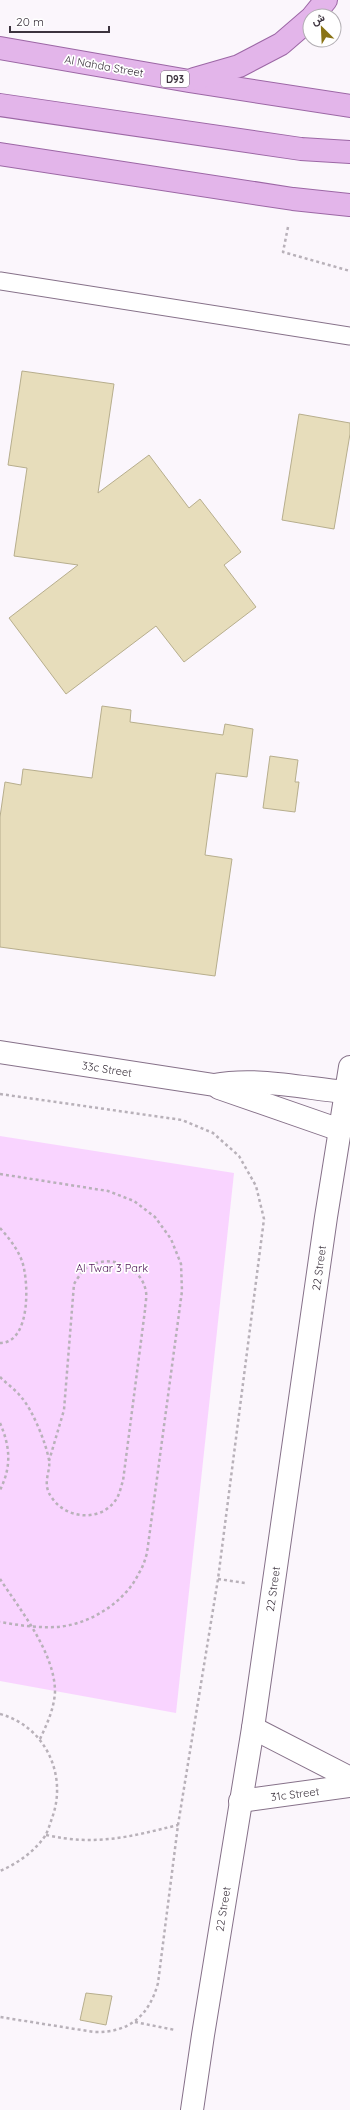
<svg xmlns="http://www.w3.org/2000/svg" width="350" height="2110" font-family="Quicksand,Vazirmatn,sans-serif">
	<rect width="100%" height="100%" fill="#fbf6fc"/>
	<path fill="#f9d4ff" d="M0,1136L234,1173L176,1713L0,1681Z"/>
	<g fill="#e7ddbb" stroke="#b7ae8d">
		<path d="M22,371L114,384L98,493L149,455L189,508L200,499L241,552L224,565L256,607L184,662L156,626L66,694L9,618L78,565L14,556L27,468L8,465Z"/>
		<path d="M299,414L350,423V434L334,529L282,520Z"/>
		<path d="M102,706L131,710L130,722L223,735L225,724L253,729L247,777L216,773L205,855L232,859L215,976L0,947V817L5,782L21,785L23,769L92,778Z"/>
		<path d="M270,756L298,760L295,782H299L295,812L263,808Z"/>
		<path d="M86,1993L112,1996L106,2025L80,2020Z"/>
	</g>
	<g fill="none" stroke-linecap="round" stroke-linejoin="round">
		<defs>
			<path id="lane" d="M0,281L350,336"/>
			<g id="street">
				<path d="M0,1052L214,1085C256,1077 303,1088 345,1092"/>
				<path d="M219,1088L340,1130"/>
				<path d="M253,1728L350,1778"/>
				<path d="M240,1801L350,1786"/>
				<path d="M192,2110L203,2035L253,1728L326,1217L350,1067"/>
			</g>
			<g id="primary">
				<path d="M313,16L326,0"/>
				<path d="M0,48L189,81L350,106"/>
				<path d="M194,79L239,66L281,44L310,19"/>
				<path d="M0,105L301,149L350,152"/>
				<path d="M0,154L293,199L350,205"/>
			</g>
		</defs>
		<use href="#lane" stroke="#867189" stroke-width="19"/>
		<use href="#street" stroke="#867189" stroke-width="24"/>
		<use href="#primary" stroke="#9c67a5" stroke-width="24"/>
		<g stroke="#b8b1b9" stroke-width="2.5" stroke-dasharray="3 3" stroke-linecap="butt">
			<path d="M288,227L283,252L350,271"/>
			<path d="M0,1094L182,1120L213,1133L239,1156L256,1186L264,1219L218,1579L178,1825L158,1983C149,2016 129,2033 94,2032L0,2017"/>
			<path d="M0,1174L108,1191L134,1201L155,1217L171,1239L181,1264L182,1291L147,1553C145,1560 143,1567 139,1573C125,1603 87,1626 55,1627C36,1628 18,1625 0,1622"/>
			<path d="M0,1228C9,1238 17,1248 22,1261C29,1281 31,1343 0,1343"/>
			<path d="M0,1377C7,1384 16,1390 22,1398C33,1411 46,1443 49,1460C51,1473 41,1483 52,1498C67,1520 103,1522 117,1498C120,1493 121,1486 123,1481L145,1310C145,1305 147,1297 146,1292C142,1265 106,1252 85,1269C81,1273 77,1279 74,1284L64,1410L49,1461"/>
			<path d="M0,1423C10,1446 12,1466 0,1490"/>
			<path d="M0,1579C21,1611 55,1653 55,1692C54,1709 47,1724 40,1739"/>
			<path d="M218,1579L245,1583"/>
			<path d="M0,1714C45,1726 68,1775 52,1818C50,1824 48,1831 45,1836C34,1852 18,1863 0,1871"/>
			<path d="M46,1835C97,1846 129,1837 178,1825"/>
			<path d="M135,2022L175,2030"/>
		</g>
		<use href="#lane" stroke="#fff" stroke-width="17"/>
		<use href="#street" stroke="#fff" stroke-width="22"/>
		<use href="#primary" stroke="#e3b5ea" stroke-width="22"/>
	</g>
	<g text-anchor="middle" stroke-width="3.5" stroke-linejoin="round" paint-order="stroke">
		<rect fill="#fff" stroke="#767078" stroke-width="1" x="161" y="71" width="28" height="16" rx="3"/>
		<g font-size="10" font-weight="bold" fill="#3c333e">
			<text x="175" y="83">D93</text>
		</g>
		<g font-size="11" fill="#3c333e" stroke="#fff">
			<text transform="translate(104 66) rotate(10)" y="4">Al Nahda Street</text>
			<text transform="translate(107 1069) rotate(9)" y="4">33c Street</text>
			<text transform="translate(319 1268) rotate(-82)" y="4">22 Street</text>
			<text transform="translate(273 1589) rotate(-82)" y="4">22 Street</text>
			<text transform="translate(295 1794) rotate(-7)" y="4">31c Street</text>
			<text transform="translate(223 1909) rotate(-81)" y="4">22 Street</text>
		</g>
		<g font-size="11" fill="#4e1457" stroke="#fff">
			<text x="112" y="1272">Al Twar 3 Park</text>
		</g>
	</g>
	<g transform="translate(322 28) rotate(336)"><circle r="19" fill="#ffffff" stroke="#b1adb2"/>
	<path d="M0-3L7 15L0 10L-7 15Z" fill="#8a7315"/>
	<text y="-6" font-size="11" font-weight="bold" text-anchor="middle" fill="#3c333e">ش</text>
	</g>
	<path d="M10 26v6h99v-6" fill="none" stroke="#3c333e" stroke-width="2"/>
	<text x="16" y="26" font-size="12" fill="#3c333e" stroke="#ffffff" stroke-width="3" paint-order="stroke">20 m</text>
</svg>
